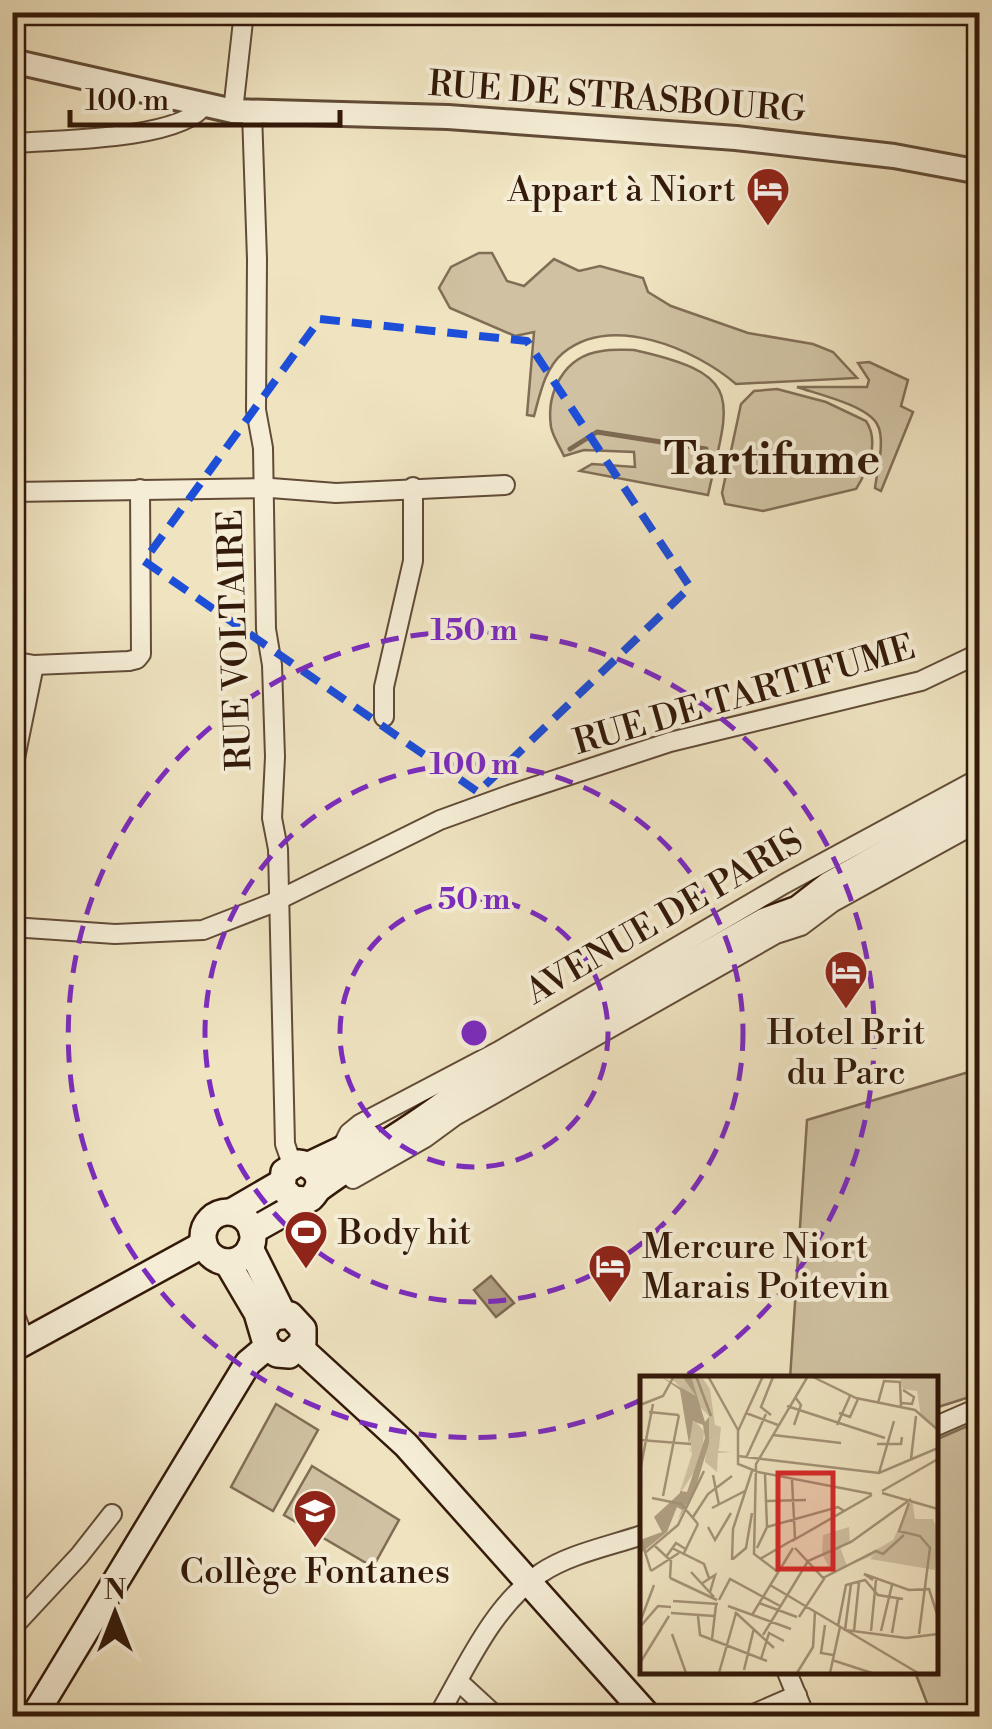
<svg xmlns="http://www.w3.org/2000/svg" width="992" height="1729" font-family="'Libre Bodoni',serif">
	<rect width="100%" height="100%" fill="#efe3c0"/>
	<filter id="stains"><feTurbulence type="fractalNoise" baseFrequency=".002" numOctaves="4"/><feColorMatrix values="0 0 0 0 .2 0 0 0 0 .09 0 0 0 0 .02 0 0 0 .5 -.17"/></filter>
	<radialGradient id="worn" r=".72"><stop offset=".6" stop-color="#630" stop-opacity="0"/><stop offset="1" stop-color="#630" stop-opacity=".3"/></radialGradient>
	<g fill="#cfc1a1" stroke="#816d55" stroke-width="2.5">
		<path d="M479,253H492L507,281L524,286L554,259L579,271L600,266L643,278L648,292L671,306L748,333L813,344L833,352L857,378L736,384C695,349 612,313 563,353C545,368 540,394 534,416L527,415L534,332L515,336L450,308L439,288L451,267Z"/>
		<path d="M634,350C746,375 730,397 708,495L580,471L592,464L635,467L634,452L584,450L564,456C560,447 553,437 551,427C546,392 564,356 602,351C612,349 623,350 634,350Z"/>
		<path d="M869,362L908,380L901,406L913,412L881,491L875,488C877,471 886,439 877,424C866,405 817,394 797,387H867L869,380L858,363Z"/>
		<path d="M777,389L826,402L866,421C880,442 868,470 856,489L763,511L725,504L722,493L741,404L754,391Z"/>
		<path d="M979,1069V1394L935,1408L934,1379H790L807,1120Z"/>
		<path d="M276,1404L318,1430L273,1511L231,1487Z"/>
		<path d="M979,1421V1716H932L915,1672H934L935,1440Z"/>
		<path d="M312,1466L399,1520L373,1567L284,1515Z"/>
	</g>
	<path fill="#af9e82" stroke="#7d6952" stroke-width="2.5" d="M491,1276L514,1303L496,1317L474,1290Z"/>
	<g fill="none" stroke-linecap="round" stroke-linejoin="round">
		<path stroke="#7d6952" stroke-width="5" d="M570,449L597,432L706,449"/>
		<defs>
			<g id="minor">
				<path d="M233,111L244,12"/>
				<path d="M252,113L257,259L256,410L263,448L266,629L272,665L275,757L272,818L278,849L285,1144L292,1164"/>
				<path d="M12,143C55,140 182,140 204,105"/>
				<path d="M12,492L271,488L336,493L505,485"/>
				<path d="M12,661L34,665L129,661L137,659L141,654L140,489"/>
				<path d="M384,717V687L413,561V487"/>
				<path d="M12,773L34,665"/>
				<path d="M12,927L115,934L203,930L270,904L440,820L509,795L670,742L921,681L980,653"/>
				<path d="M340,1151L349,1133L360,1124L499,1051L784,884L980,778"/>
				<path d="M353,1179L425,1138L455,1116L776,934L801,926L833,902L980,821"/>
				<path d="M12,1307L25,1342"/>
				<path d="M934,1427L980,1407"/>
				<path d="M12,1628L79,1556L112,1514"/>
				<path d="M787,1672L805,1716"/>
				<path d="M458,1681L496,1716"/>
				<path d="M438,1716C466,1668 493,1605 541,1573C569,1554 610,1546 642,1535"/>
				<path d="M749,1716L797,1695"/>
			</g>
			<path id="tertiary" d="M12,61L233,111L448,117L736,138L894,156L980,172"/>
			<g id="secondary">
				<path d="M309,1165L368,1137"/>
				<path d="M318,1189C362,1156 410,1131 452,1098L765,921L798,909L829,885L980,800"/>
				<path d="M231,1212L281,1183"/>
				<circle cx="228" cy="1237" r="25"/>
				<path d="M252,1231L311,1198C326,1183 318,1165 298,1163L284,1172L282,1188L293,1199L305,1200"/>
				<path d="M250,1248L283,1314"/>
				<path d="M227,1262L257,1313L267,1347L277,1354L289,1355L303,1342V1329L290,1315L273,1317L263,1330"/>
				<path d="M299,1347L406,1445L648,1716"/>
				<path d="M12,1349L204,1244"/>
				<path d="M34,1716L248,1363L267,1347"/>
			</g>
		</defs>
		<use href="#minor" stroke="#624c37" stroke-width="22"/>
		<use href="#tertiary" stroke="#624c37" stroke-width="28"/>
		<use href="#secondary" stroke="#331909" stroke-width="30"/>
		<use href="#minor" stroke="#f5edd6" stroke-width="18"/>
		<use href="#tertiary" stroke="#f5edd6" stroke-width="22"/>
		<use href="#secondary" stroke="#f5edd6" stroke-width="25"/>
	</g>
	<path fill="none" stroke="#1d4ed8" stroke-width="8" stroke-dasharray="20 12" stroke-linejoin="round" d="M320,319L527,341L690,587L478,792L144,561Z"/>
	<g fill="none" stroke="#7b2cbf" stroke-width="5" stroke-dasharray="18 12">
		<circle cx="474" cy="1033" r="134"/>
		<circle cx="474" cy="1033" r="269"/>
		<path d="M641 1400A403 403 0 1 1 682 1378"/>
	</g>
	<defs>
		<symbol id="hotel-pin" viewBox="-11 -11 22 30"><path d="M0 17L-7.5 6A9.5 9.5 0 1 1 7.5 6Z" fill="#8f2418" stroke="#f5edd6"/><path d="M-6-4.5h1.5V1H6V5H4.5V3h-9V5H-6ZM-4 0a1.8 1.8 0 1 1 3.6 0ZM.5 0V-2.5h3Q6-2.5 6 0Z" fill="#fff"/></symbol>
		<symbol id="stadium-pin" viewBox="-11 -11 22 30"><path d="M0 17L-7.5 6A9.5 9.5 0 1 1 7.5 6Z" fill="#8f2418" stroke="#f5edd6"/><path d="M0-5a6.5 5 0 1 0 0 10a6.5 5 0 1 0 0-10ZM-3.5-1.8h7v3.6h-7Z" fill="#fff"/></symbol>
		<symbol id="school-pin" viewBox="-11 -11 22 30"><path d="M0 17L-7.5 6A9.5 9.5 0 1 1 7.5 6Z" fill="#8f2418" stroke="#f5edd6"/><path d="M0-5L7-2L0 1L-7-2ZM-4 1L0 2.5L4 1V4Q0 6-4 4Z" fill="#fff"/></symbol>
	</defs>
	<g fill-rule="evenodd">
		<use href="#hotel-pin" x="743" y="164" width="50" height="68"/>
		<use href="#hotel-pin" x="821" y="947" width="50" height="68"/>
		<use href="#stadium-pin" x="281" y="1207" width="50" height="68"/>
		<use href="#hotel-pin" x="585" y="1241" width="50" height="68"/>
		<use href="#school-pin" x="290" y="1486" width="50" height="68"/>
	</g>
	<g text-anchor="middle" stroke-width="8" stroke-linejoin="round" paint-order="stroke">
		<g font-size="35" fill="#331909" stroke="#f5edd6">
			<text transform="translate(617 96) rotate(4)" y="12">RUE DE STRASBOURG</text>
			<text transform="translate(234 640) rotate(-92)" y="12">RUE VOLTAIRE</text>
			<text transform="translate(744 694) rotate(-16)" y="12">RUE DE TARTIFUME</text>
			<text transform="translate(664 916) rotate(-30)" y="12">AVENUE DE PARIS</text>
		</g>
		<g font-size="35" fill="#331909" stroke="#f5edd6">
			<text x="736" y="201" text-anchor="end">Appart à Niort</text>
			<text x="846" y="1044">Hotel Brit<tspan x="846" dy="40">du Parc</tspan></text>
			<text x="338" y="1244" text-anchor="start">Body hit</text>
			<text x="642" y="1258" text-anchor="start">Mercure Niort<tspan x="642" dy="40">Marais Poitevin</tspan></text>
			<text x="315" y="1583">Collège Fontanes</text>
		</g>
		<g font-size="45" font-weight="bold" fill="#331909" stroke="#f5edd6">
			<text x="772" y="474">Tartifume</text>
		</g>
	</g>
	<g transform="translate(640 1376)">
		<rect width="298" height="298" fill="#efe3c0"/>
		<path d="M29,0L63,3L70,13L75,49L81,51L79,71L84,55L78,75L92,76L78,77L77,96L65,86L69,40ZM260,0H297V54L281,41L277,15L263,13ZM55,45L64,55L62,83L40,118L52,78L48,49ZM272,124L275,143H293L297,153L295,194L230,183L234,179L192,197L182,178L183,159L209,151L210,166L200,171L207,190L253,164Z" fill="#cfc1a1"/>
		<path d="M20,0L56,20L42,0H51L65,46L69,41V67L55,114L38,143L42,134L37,131L27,156L0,178V164L22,156L14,141L40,117V114L52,78L50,74L49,70L52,78L40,115L47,116L65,62L63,49L53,45L49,68L40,14Z" fill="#af9e82"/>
		<path fill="none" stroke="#a49277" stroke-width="2.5" d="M56,0L71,40M68,0L98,54M171,0L216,22L275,34L298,54M238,27L244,5L260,6L261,31M262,27L272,28L274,21L263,14M0,29L23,20L34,0M147,30L245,62M9,36L39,39M106,37L138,49M199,37L210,41L218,23M131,39L121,31L133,1M154,49L161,29L155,21M197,49L210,20M133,59L201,67M0,64L51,68M237,68H261L262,61M98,80L239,97L298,72M106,82L126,38M271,83L276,40M0,95L13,28M118,96L232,118M118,96L98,88V55L123,0M239,97L254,45M73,99L79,129M152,104L155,162M242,115L298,83M242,117L298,133M23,120L39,39M12,122L41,128L58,148M127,125L166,124M269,127L259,155L280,160L290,172L279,258M72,132L105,115M53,141L68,118L92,100M68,151L75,164L91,137M127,151L198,131L204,135M0,160L11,195M152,165L232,119M14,169L31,185L30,202M32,172L64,188L69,202M117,172L127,151L125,98M155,172L184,203L159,241M6,176L38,149L64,95M43,179L58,148M26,181L36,167L47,174M93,183L106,172L112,137M120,183L156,162M92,184L93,153L112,95M11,195L39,177M51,196L74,221M138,196L114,178L116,88L168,0M30,202L77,224M183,202L236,175L243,178L264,159M233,204L224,198L269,214L289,213L298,241M61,208L75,199L70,216M211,208L205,254L266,262L298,258M130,209L278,297M79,224L90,203L140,230M33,225L78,228M119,227L157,241M88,230L151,253M95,236L134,272M31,237L74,240M112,239L153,172M58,240L60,259L127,285M0,246L14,209M185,249L181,277L193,279M198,250L206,209L225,204L238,219L263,223M0,251L18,230L31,231M214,255L219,206M231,255L236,204M241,255L252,209M252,257L258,222M32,258L46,297M123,259L168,185L211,166L271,123M72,263L76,229M121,283L129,257L144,265M192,284L232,297M0,287L29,240M104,294L114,252M79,297L96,237M157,297L173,271L175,236M190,297L200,251"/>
		<path fill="#d62828" fill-opacity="0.15" stroke="#d62828" stroke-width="5" d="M138,97H193V193H138Z"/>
		<rect width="298" height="298" fill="none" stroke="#331909" stroke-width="5"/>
	</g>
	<circle cx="474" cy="1033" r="15" fill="#7b2cbf" stroke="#f5edd6" stroke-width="5"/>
	<g font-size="30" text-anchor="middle" font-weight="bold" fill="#7b2cbf" stroke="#f5edd6" stroke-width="8" stroke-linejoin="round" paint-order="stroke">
		<text x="474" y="640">150 m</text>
		<text x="474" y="774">100 m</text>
		<text x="474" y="909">50 m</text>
	</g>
	<rect width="992" height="1729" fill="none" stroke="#efe3c0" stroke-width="50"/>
	<rect x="15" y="15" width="962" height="1699" fill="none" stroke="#331909" stroke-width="5"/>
	<rect x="25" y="25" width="942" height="1679" fill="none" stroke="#331909" stroke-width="2.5"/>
	<g transform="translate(115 1614)" stroke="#f5edd6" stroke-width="8" paint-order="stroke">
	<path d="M0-8L18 38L0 25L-18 38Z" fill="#331909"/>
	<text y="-15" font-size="28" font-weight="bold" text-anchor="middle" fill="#331909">N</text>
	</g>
	<path d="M70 110v15h270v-15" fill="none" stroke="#331909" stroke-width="5"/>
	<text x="85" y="110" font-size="30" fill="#331909" stroke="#f5edd6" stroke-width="8" paint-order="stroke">100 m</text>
	<rect width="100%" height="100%" filter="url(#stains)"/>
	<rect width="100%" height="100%" fill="url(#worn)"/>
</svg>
